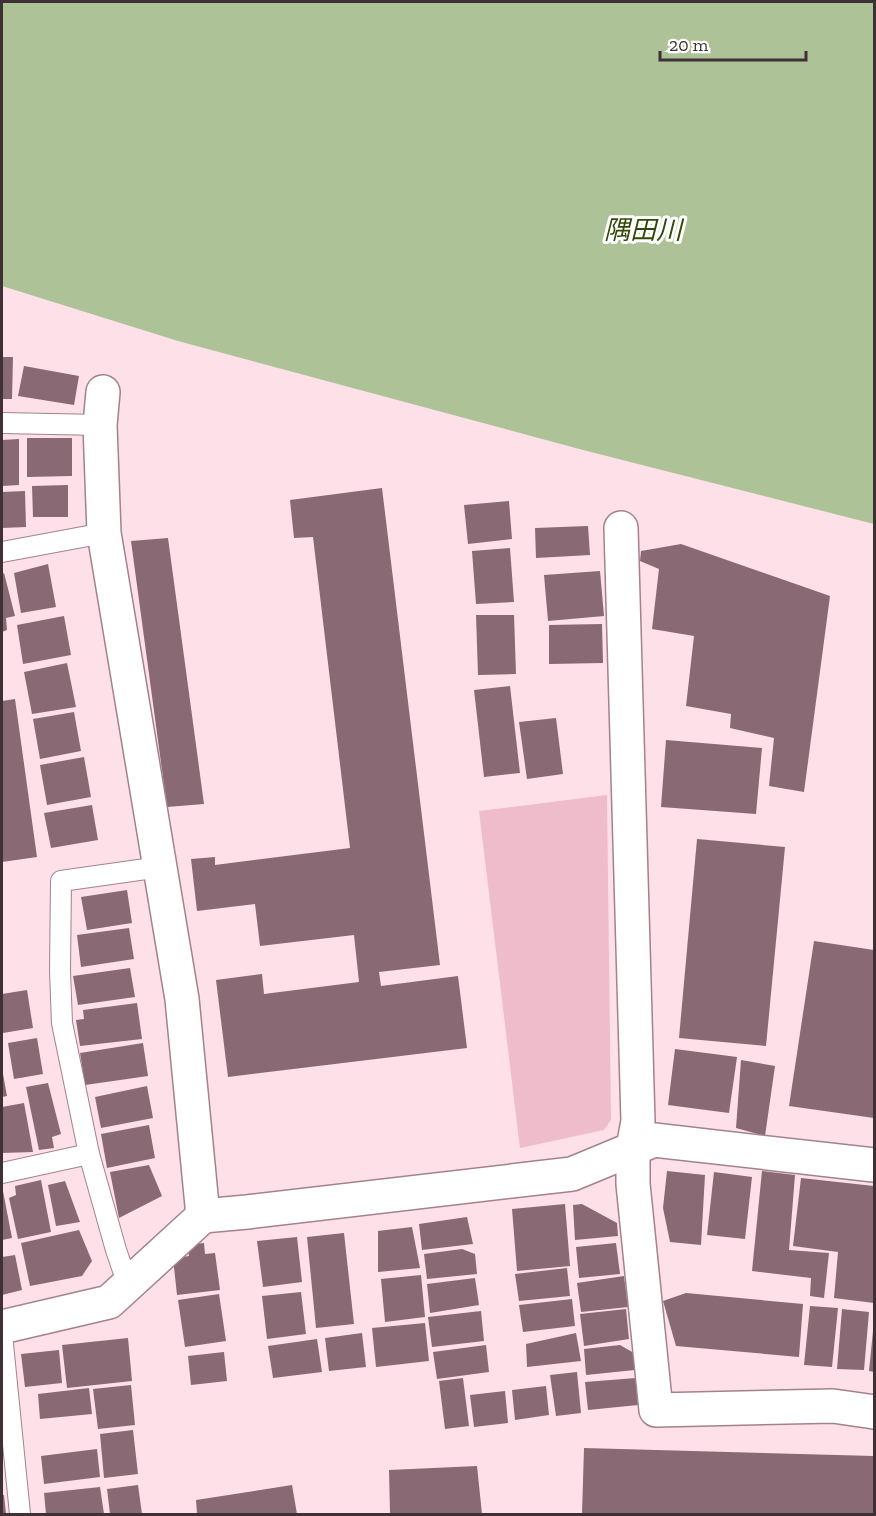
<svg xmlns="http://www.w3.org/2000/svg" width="876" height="1516" font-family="'Zilla Slab','Noto Sans JP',serif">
	<rect width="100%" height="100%" fill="#fde0e8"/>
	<path fill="#eebccb" d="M607,795L611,1120L604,1130L520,1148L479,811Z"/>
	<path fill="#adc297" d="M2,2H874V524L583,450L178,341L2,286Z"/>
	<g fill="#896973">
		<path d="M2,357H13L12,399H2Z"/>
		<path d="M24,366L79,376L74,405L18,396Z"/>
		<path d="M27,438H72V476L27,477Z"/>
		<path d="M19,439V485L2,486V440Z"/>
		<path d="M68,485V517H33L32,486Z"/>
		<path d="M382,488L440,965L379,972L381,986L458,976L467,1048L228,1077L216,980L262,974L264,994L359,982L354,935L260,946L255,904L197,911L191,859L215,857V865L350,848L313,537L294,538L290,500Z"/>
		<path d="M25,491L26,527L2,528V492Z"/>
		<path d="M509,501L512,539L468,544L464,505Z"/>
		<path d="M588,526L590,555L536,558L535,528Z"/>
		<path d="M168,538L204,804L167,807L131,541Z"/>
		<path d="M681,544L830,596L804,792L769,786L774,738L730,728L731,714L686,706L694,636L652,629L659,569L640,561L641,551Z"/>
		<path d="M510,548L514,602L476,604L472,551Z"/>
		<path d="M48,564L56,607L21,613L14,573Z"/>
		<path d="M600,571L604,616L548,621L544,575Z"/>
		<path d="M4,573L15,616L6,618L7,630L2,632V574Z"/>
		<path d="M476,615H514L516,674L478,675Z"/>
		<path d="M64,616L71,655L23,664L17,625Z"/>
		<path d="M602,624L603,663L549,664V625Z"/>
		<path d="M67,663L76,707L32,714L24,672Z"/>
		<path d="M510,686L520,773L484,777L474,690Z"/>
		<path d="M15,699L37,857L2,862V701Z"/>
		<path d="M74,712L81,751L40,759L33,719Z"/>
		<path d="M556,718L563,774L527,779L519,722Z"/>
		<path d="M666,740L762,748L756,814L661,807Z"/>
		<path d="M84,757L91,797L47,805L40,765Z"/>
		<path d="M92,805L98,840L51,848L44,813Z"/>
		<path d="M697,839L785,847L766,1046L679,1038Z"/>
		<path d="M127,890L132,923L87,930L81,897Z"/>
		<path d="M129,928L134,959L81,967L77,935Z"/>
		<path d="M814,941L874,950V1118L789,1106Z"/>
		<path d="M130,968L135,997L78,1005L73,976Z"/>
		<path d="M27,990L33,1028L3,1033L2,994Z"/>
		<path d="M137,1003L142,1039L80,1046L76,1020L84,1019L83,1010Z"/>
		<path d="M37,1038L43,1074L14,1079L8,1043Z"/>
		<path d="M143,1043L148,1076L85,1085L80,1053Z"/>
		<path d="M675,1049L737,1057L729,1113L668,1105Z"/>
		<path d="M741,1060L775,1066L765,1136L736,1128Z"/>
		<path d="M2,1074H3L7,1096L2,1097Z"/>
		<path d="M48,1083L61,1134L52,1137L54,1148L39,1150L26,1087Z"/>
		<path d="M147,1086L153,1118L101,1128L95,1097Z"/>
		<path d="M24,1103L33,1152L2,1153V1107Z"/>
		<path d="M149,1125L155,1158L107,1168L101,1134Z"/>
		<path d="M149,1165L162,1196L119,1218L110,1172Z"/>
		<path d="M667,1171L705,1175L701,1245L670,1242L663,1208Z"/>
		<path d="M762,1171L795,1175L789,1250L829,1253L824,1298L810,1296L811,1278L752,1271Z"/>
		<path d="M714,1172L752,1177L745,1239L707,1235Z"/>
		<path d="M801,1178L874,1186V1303L834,1298L838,1252L793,1246Z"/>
		<path d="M41,1180L51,1232L18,1239L9,1198L16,1195L15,1186Z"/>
		<path d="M65,1181L80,1222L56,1226L48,1185Z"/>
		<path d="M3,1191L12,1238L2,1240V1192Z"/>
		<path d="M565,1204L570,1266L517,1271L512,1209Z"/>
		<path d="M582,1204L617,1223L618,1236L575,1240L573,1205Z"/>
		<path d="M467,1217L473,1244L422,1250L419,1224Z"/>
		<path d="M412,1227L420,1268L378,1272V1231Z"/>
		<path d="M79,1230L92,1261L82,1276L30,1286L21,1243Z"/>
		<path d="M344,1233L354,1324L316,1328L307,1237Z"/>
		<path d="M297,1237L302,1282L263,1287L257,1241Z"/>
		<path d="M204,1243L205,1254L215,1253L220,1290L177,1295L173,1258L189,1256L187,1245Z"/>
		<path d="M616,1243L620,1274L579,1278L576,1247Z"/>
		<path d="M462,1249L475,1254L477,1274L427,1279L424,1254Z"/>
		<path d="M15,1255L22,1290L2,1295V1257Z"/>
		<path d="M567,1268L570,1296L519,1301L515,1274Z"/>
		<path d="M421,1275L425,1317L385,1322L381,1279Z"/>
		<path d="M624,1276L628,1307L581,1312L577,1283Z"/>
		<path d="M475,1278L479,1305L430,1313L427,1284Z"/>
		<path d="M301,1292L306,1334L267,1339L262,1296Z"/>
		<path d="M686,1293L803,1304L799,1357L676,1346L663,1301Z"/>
		<path d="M219,1294L226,1341L185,1347L178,1300Z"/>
		<path d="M572,1299L575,1326L523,1332L519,1305Z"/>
		<path d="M810,1306L838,1308L832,1367L804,1365Z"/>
		<path d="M626,1309L629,1339L584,1346L580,1314Z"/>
		<path d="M842,1309L869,1312L864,1370L837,1369Z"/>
		<path d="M481,1311L484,1341L432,1347L428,1317Z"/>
		<path d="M425,1323L429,1361L376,1367L372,1328Z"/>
		<path d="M873,1331L874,1332V1372L869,1371Z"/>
		<path d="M362,1333L366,1367L329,1371L325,1338Z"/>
		<path d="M576,1333L581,1361L527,1367L526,1344Z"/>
		<path d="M128,1338L132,1381L67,1388L62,1345Z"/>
		<path d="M317,1339L322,1372L273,1378L268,1346Z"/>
		<path d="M486,1345L489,1372L437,1379L433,1352Z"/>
		<path d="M620,1345L634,1353L635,1370L586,1375L584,1349Z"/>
		<path d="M59,1350L62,1383L25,1387L21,1354Z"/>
		<path d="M224,1352L227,1381L191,1385L188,1356Z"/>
		<path d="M577,1372L581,1413L556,1416L550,1375Z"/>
		<path d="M463,1378L469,1426L445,1429L439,1381Z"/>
		<path d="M636,1378L638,1405L588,1410L585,1382Z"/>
		<path d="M131,1385L135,1425L98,1429L93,1389Z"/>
		<path d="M546,1386L549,1415L515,1420L512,1390Z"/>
		<path d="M89,1388L92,1414L40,1419L38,1394Z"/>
		<path d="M505,1391L508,1423L474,1427L470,1395Z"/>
		<path d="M133,1430L138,1474L104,1478L100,1434Z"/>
		<path d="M584,1448L874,1456V1514H582Z"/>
		<path d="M97,1449L100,1477L44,1484L41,1456Z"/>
		<path d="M477,1466L482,1514H390L389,1470Z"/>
		<path d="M138,1485L142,1514H110L107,1489Z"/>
		<path d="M292,1485L297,1514H197L196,1500Z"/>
		<path d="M100,1487L104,1514H46L44,1493Z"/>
		<path d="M2,1495H4L6,1514H2Z"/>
	</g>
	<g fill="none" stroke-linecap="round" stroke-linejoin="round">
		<defs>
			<g id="service">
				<path d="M2,423L100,425"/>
				<path d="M2,552L104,533"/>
				<path d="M2,1173L89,1154"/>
				<path d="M128,1285L116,1250L89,1154L62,1023L60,971L61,881L160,867"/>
				<path d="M2,1334L20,1514"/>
			</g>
			<g id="minor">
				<path d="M103,392L100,425L104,533L182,999L203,1216"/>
				<path d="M621,528L638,1121L633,1148V1184L656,1410L833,1406L874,1412"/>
				<path d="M2,1327L109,1302L203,1216L247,1212L572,1174L654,1140L874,1165"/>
			</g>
		</defs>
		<use href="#service" stroke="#a3828c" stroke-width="22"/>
		<use href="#minor" stroke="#a3828c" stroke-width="36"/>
		<use href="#service" stroke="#fff" stroke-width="20"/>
		<use href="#minor" stroke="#fff" stroke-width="33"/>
	</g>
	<g text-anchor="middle" stroke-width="6" stroke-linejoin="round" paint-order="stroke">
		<g font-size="26" font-style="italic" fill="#324a09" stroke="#fff">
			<text x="643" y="239">隅田川</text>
		</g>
	</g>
	<rect width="876" height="1516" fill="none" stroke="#3e3034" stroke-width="6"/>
	<path d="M660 51v9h146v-9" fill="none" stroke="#3e3034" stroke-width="3"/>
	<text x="669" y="51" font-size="18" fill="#3e3034" stroke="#ffffff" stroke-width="4.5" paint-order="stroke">20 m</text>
</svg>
